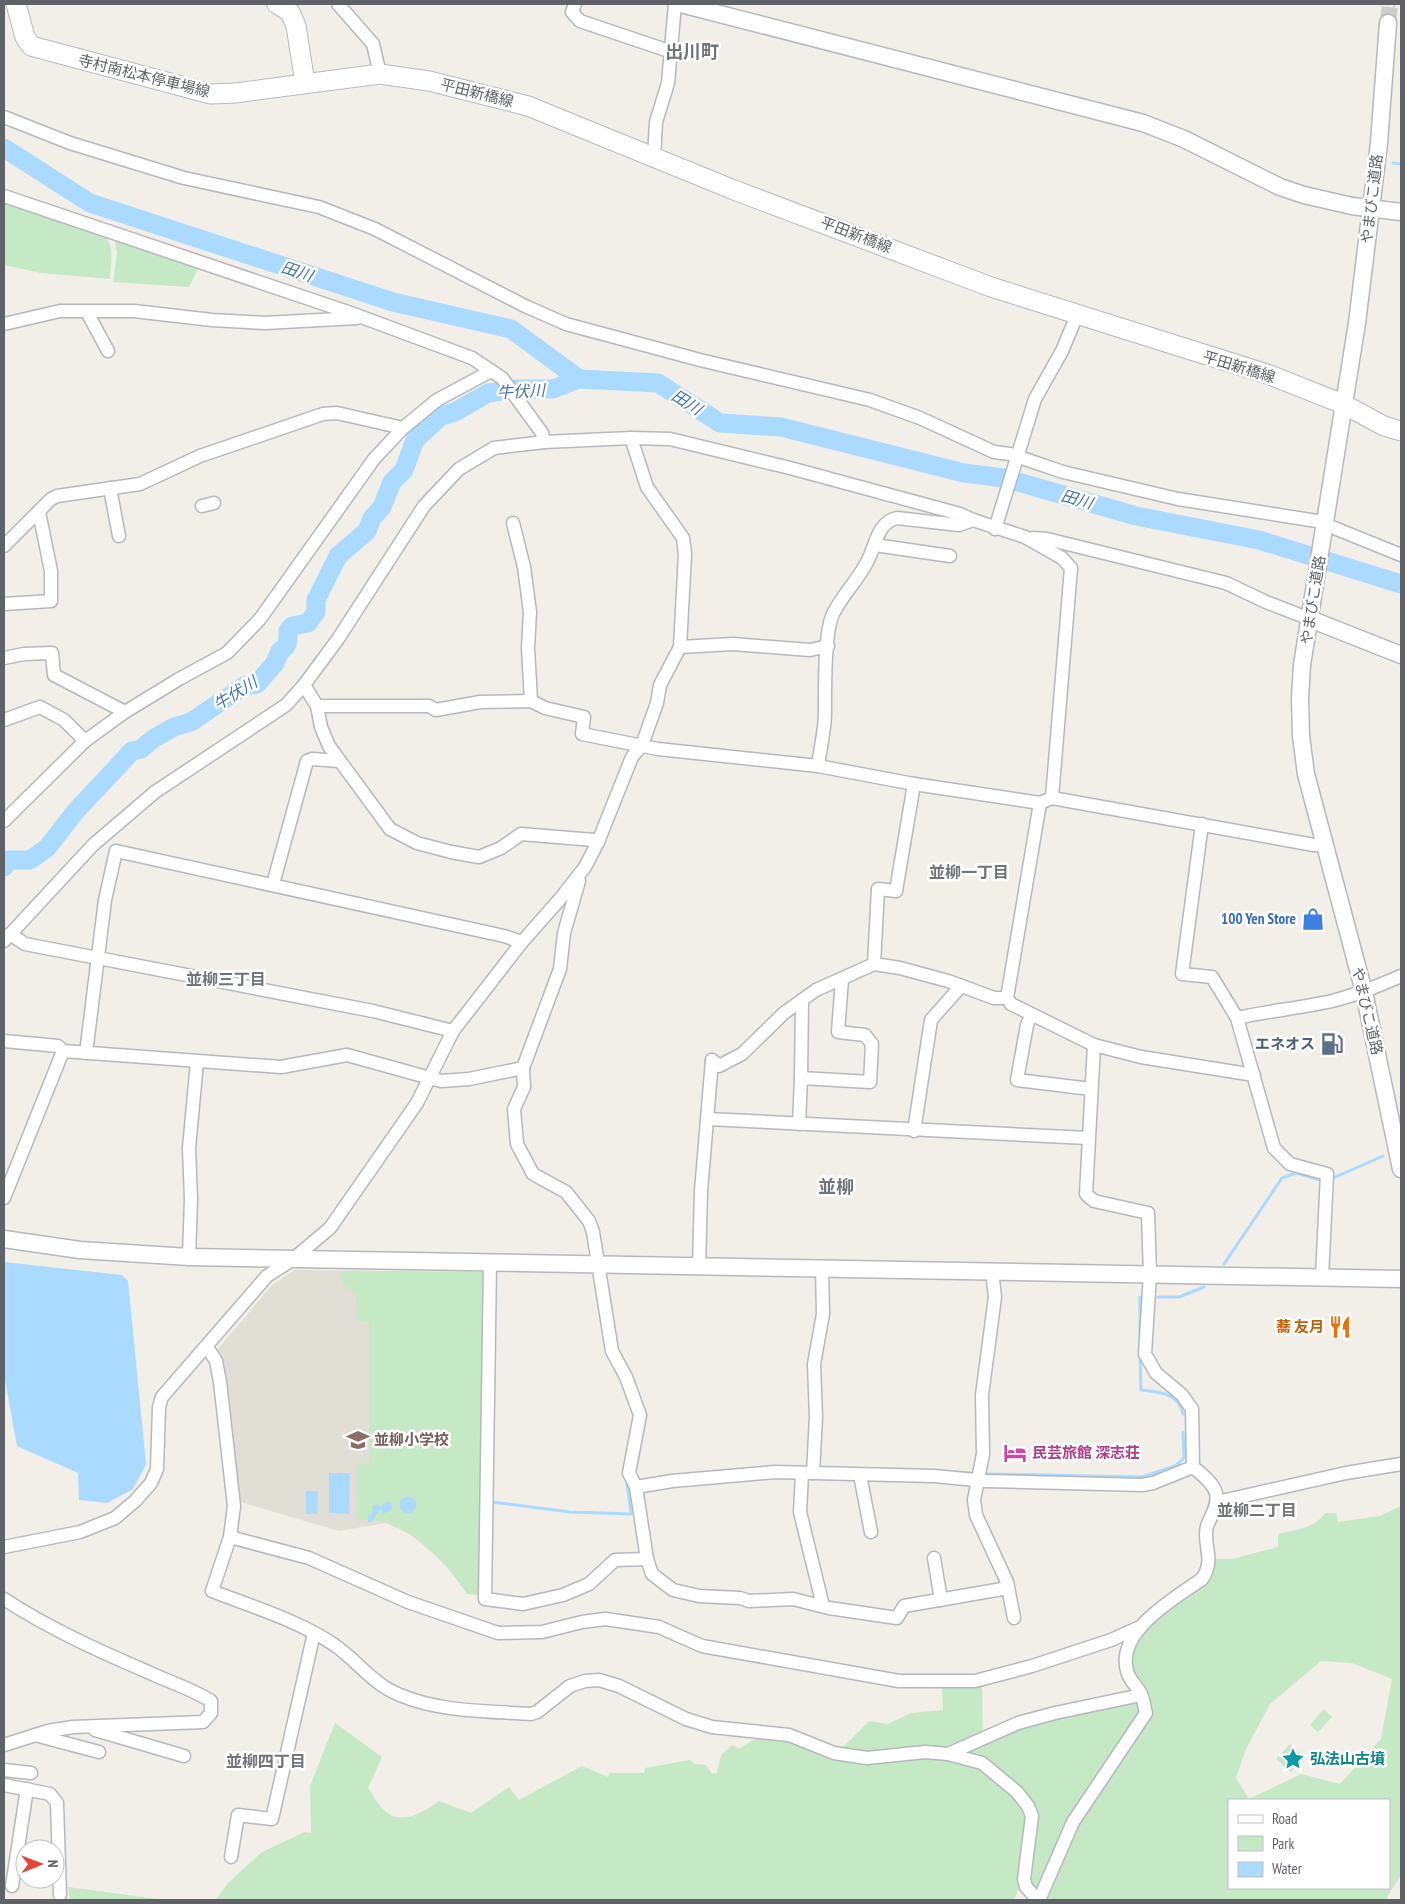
<svg xmlns="http://www.w3.org/2000/svg" width="1405" height="1904" font-family="'PT Sans Narrow','Noto Sans JP',sans-serif">
	<rect width="100%" height="100%" fill="#f1efe8"/>
	<path fill="#e1ded6" d="M294,1270L487,1272L467,1594L449,1567L410,1534L386,1523L339,1531L240,1502L223,1378L217,1350L272,1285Z"/>
	<g fill="#c5e8c5" fill-rule="evenodd">
		<path d="M4,199L103,233C115,246 111,261 110,279L41,273L4,265Z"/>
		<path d="M114,238L199,266L189,287L113,282L117,253Z"/>
		<path d="M342,1271L487,1272L479,1595L467,1594C447,1564 422,1537 388,1523C379,1520 367,1520 357,1519L358,1465L369,1464V1321H358L356,1294L341,1282Z"/>
		<path d="M1401,1506V1875L1387,1897L1388,1900H1044L1069,1840L1152,1710L1147,1692L1136,1679L1130,1663L1138,1638L1216,1559H1232L1278,1547V1534C1294,1530 1316,1528 1325,1513H1336L1338,1522L1380,1516ZM1321,1661L1352,1663L1392,1679L1381,1739L1340,1784L1301,1774L1249,1799L1236,1778L1246,1749L1270,1704ZM1229,1800H1389V1888H1229Z"/>
		<path d="M982,1682L983,1735L1137,1701L1141,1710L1039,1889L1034,1891L1030,1887L1029,1817L1021,1883L1014,1900H216L228,1883L262,1852L305,1832L311,1833L310,1786L335,1723L382,1757L368,1788C373,1795 378,1805 385,1811C402,1826 424,1812 439,1801L471,1813L509,1787L519,1800L582,1766L608,1777L610,1773H644L645,1768L690,1760L695,1764L706,1765L712,1774L717,1773L721,1755L732,1745L739,1749L761,1735L790,1738L834,1756L869,1721L888,1724L911,1713L943,1710L942,1685Z"/>
		<path d="M1324,1709L1332,1717L1318,1732L1310,1725Z"/>
		<path d="M1290,1744L1304,1757L1291,1772L1276,1759Z"/>
		<path d="M68,1887L165,1900H70Z"/>
	</g>
	<g fill="#aadaff">
		<path d="M4,1262L122,1275L128,1281L146,1464L133,1489L107,1503L79,1500L78,1473L17,1446L4,1375Z"/>
		<path d="M329,1473H350L349,1514L329,1513Z"/>
		<path d="M306,1491H318L317,1514H306Z"/>
		<circle cx="408" cy="1505" r="8"/>
		<path d="M390,1501L392,1506L390,1511L384,1513L380,1509L372,1522H368V1517L372,1514L373,1506L377,1504L381,1507L384,1503Z"/>
	</g>
	<g fill="none" stroke-linecap="round" stroke-linejoin="round">
		<g stroke="#aadaff" stroke-width="3">
			<path d="M1393,163L1401,164"/>
			<path d="M1333,1178L1383,1156"/>
			<path d="M1224,1264L1282,1178L1296,1173L1320,1180"/>
			<path d="M1158,1297H1179L1204,1287"/>
			<path d="M1140,1346V1297"/>
			<path d="M1140,1354L1141,1390C1160,1392 1179,1393 1183,1414"/>
			<path d="M942,1471L970,1473"/>
			<path d="M987,1474L1142,1477L1175,1466L1184,1458L1183,1432"/>
			<path d="M492,1502L570,1512L631,1514L627,1482"/>
		</g>
		<g stroke="#aadaff" stroke-width="19">
			<path d="M4,148L90,203L393,302L511,329L579,379L658,383L720,423L781,427L964,473L1004,478L1136,516L1259,540L1401,584"/>
			<path d="M4,867L9,860H30L47,848L75,812L132,751L141,749L153,739L174,727L191,722L244,686L257,684L275,663L280,651C289,647 288,639 288,631L292,626L308,623L316,612V600L338,556L367,531L372,518L382,507L392,482L404,470L415,440L441,416L455,412L488,393L519,389H553L579,379"/>
		</g>
		<path stroke="#ccccc8" stroke-width="16" stroke-dasharray="16 8" stroke-linecap="butt" d="M1388,23L1390,4"/>
		<defs>
			<g id="minor">
				<path d="M338,4L373,44L380,74"/>
				<path d="M575,4L572,12L580,21L672,52"/>
				<path d="M4,117L70,143L184,178L319,207L375,229L525,306L566,324L700,360L870,400L920,418L994,452L1010,454L1063,472L1178,499L1317,521L1401,555"/>
				<path d="M654,157L656,122L668,83L675,4"/>
				<path d="M4,196L348,312L472,358L502,378L542,433L544,442"/>
				<path d="M87,312L108,351"/>
				<path d="M4,324L60,311H134L212,320L265,323L357,318"/>
				<path d="M110,488L119,536"/>
				<path d="M202,506L214,503"/>
				<path d="M513,523L524,567L530,612L528,648L531,701"/>
				<path d="M995,529L1035,399L1062,351L1077,315"/>
				<path d="M1033,538L1047,539L1226,583L1266,602L1310,619"/>
				<path d="M875,545L950,556"/>
				<path d="M4,546L51,499L57,496L140,484L200,456L323,414L337,413L403,428"/>
				<path d="M4,604L51,601V571L39,512"/>
				<path d="M680,647L733,644L810,650L828,646"/>
				<path d="M4,658L24,654L52,653L54,675L125,712"/>
				<path d="M304,685L317,706L321,727L329,746L390,829L417,843L451,852L479,857L501,848L521,834L594,840L598,842"/>
				<path d="M317,706H429L436,710L480,702L531,701L545,708L584,717L582,734L658,749L818,766L914,784L1040,803L1052,798L1314,845L1326,844"/>
				<path d="M4,720L40,707L64,720L85,741"/>
				<path d="M818,766C820,749 825,730 825,713C825,691 824,632 833,614C842,595 858,580 867,562C876,546 877,522 897,518L959,525L973,520L1025,537L1062,558L1071,568L1052,798"/>
				<path d="M1040,803L1007,998L1011,1004L1094,1045L1141,1057L1254,1075"/>
				<path d="M4,821L85,741L125,712L179,679L227,653L260,619L374,459L403,428L437,400L491,371"/>
				<path d="M1202,824L1182,974L1212,977L1237,1018L1274,1148L1290,1164L1327,1174L1322,1277"/>
				<path d="M273,884L307,761L312,759L339,761"/>
				<path d="M10,934L25,944L373,1011L453,1031"/>
				<path d="M4,941L93,845L155,792L286,705L304,685L338,639L424,506L459,469L494,448L544,442L631,438L670,439L790,468L960,514L973,520"/>
				<path d="M874,964L878,889L896,891L914,784"/>
				<path d="M1031,1016L1027,1025L1017,1080L1091,1089"/>
				<path d="M1237,1018C1268,1011 1301,1008 1332,1001C1356,995 1378,986 1401,976"/>
				<path d="M4,1041L58,1046L63,1051L281,1067L347,1055L441,1081L469,1079L523,1068L524,1087L514,1109L517,1144L533,1174L566,1192L589,1221L593,1232L612,1351L626,1377L640,1415L629,1473L636,1487L647,1559L652,1574L673,1590L699,1596L740,1598L749,1601L793,1599L829,1608L897,1618L904,1606L1008,1588"/>
				<path d="M86,1053L105,900L116,851L504,936L522,942"/>
				<path d="M712,1060L719,1066L742,1054L784,1013L816,990L874,964L900,968L948,981L994,998H1007"/>
				<path d="M523,1068L560,969L564,933L579,881"/>
				<path d="M801,1078L802,1000"/>
				<path d="M708,1119L1088,1138"/>
				<path d="M799,1124L801,1078L870,1082L872,1044L865,1035L838,1032L842,979"/>
				<path d="M914,1131L931,1020L961,986"/>
				<path d="M4,1198L63,1051"/>
				<path d="M189,1257L191,1199L189,1148L197,1062"/>
				<path d="M490,1264L485,1599L523,1604L563,1595L589,1584L615,1560L647,1559"/>
				<path d="M699,1267L701,1191L712,1060"/>
				<path d="M992,1271L995,1297L982,1395L983,1454L974,1500L976,1515L1007,1582L1014,1618"/>
				<path d="M207,1347L216,1361L220,1382L234,1506L230,1537L212,1591C253,1607 297,1620 333,1644C357,1660 372,1684 400,1695C440,1712 487,1711 531,1714L537,1712L570,1686L585,1681L599,1680L619,1686L686,1719L712,1727L789,1735L834,1753L867,1758L925,1752L948,1754L982,1763L1017,1792L1028,1806L1032,1816L1024,1879L1026,1887L1038,1900"/>
				<path d="M813,1473L816,1417L814,1364L823,1314L822,1268"/>
				<path d="M802,1474L800,1512L823,1606"/>
				<path d="M860,1475L871,1532"/>
				<path d="M636,1487L672,1481L775,1472L934,1476L986,1481L1142,1485L1153,1483L1193,1467"/>
				<path d="M1217,1502L1346,1473L1401,1464"/>
				<path d="M230,1537L309,1558L408,1602L498,1633L542,1632L582,1622L605,1619L619,1621L659,1627L702,1646L899,1681H975L1032,1666L1111,1640L1140,1627"/>
				<path d="M4,1547L80,1532L115,1518L135,1501L151,1483L157,1469L159,1407L162,1397L267,1276L292,1260L330,1228L417,1103L453,1031L522,942L560,899L585,867L598,842L632,757L642,745L657,703L660,685L680,647L685,554L683,538L647,487L631,438"/>
				<path d="M934,1558L941,1600"/>
				<path d="M4,1599C48,1628 99,1651 148,1672C169,1682 192,1689 211,1701V1713L203,1722L73,1727L48,1731L4,1745"/>
				<path d="M95,1730L184,1756"/>
				<path d="M35,1735L99,1752"/>
				<path d="M948,1754L1018,1723L1055,1713L1141,1695"/>
				<path d="M4,1770L31,1773"/>
				<path d="M4,1785L50,1794L57,1803L60,1895"/>
				<path d="M231,1857L238,1815L272,1819L314,1633"/>
				<path d="M12,1886L27,1789"/>
				<path d="M1039,1900L1073,1822L1146,1713C1144,1707 1144,1700 1141,1694C1137,1686 1129,1680 1127,1671C1116,1631 1175,1598 1202,1579C1216,1559 1202,1544 1207,1526C1211,1516 1219,1504 1216,1493C1213,1482 1201,1474 1193,1467L1192,1409L1182,1395L1156,1373L1145,1354L1150,1274L1148,1213L1094,1201L1086,1194L1094,1045"/>
			</g>
			<g id="tertiary">
				<path d="M681,4L1143,123L1184,139L1280,187L1304,195L1352,206L1401,212"/>
				<path d="M1388,23L1379,143L1357,323L1302,665L1300,698L1301,736L1306,774L1364,992L1401,1169"/>
				<path d="M1310,619L1401,655"/>
				<path d="M4,1239L80,1250L189,1257L1401,1279"/>
			</g>
			<g id="secondary">
				<path d="M16,4L25,37L31,46L211,94L235,93L380,74L429,81L528,106L734,190L991,287L1270,375L1343,404L1384,426L1401,431"/>
				<path d="M277,4L290,12L296,26L305,83"/>
			</g>
		</defs>
		<use href="#minor" stroke="#b5b8bc" stroke-width="15"/>
		<use href="#tertiary" stroke="#b5b8bc" stroke-width="19"/>
		<use href="#secondary" stroke="#b6babf" stroke-width="21"/>
		<use href="#minor" stroke="#fff" stroke-width="12"/>
		<use href="#tertiary" stroke="#fff" stroke-width="16"/>
		<use href="#secondary" stroke="#fff" stroke-width="19"/>
		<path stroke="#b6b7b8" stroke-width="3" stroke-dasharray="1 6" stroke-linecap="butt" d="M1387,4L1401,8"/>
	</g>
	<defs>
		<symbol id="shop-bare" viewBox="-9 -9 18 18"><path d="M-5-2.5h2.3a2.7 3.5 0 0 1 5.4 0H5L5.5 6h-11ZM-1.5-2.5h3a1.5 2.3 0 0 0-3 0Z" fill="#3f7fe0" stroke="#fff" stroke-width="2.5" paint-order="stroke"/></symbol>
		<symbol id="fuel-bare" viewBox="-9 -9 18 18"><path d="M-5.5-6h7V0h2V4h1.3V-2.5L3-4.5l.8-.8L6-3V5H2.5V1h-1V6h-7ZM-4.2-4.7v3.2H.2V-4.7Z" fill="#5c6f8a" stroke="#fff" stroke-width="2.5" paint-order="stroke"/></symbol>
		<symbol id="restaurant-bare" viewBox="-9 -9 18 18"><path d="M-5-6h1v4h1v-4h1v4h1v-4h1v5L-1.5 .5V6h-2V.5L-5-1ZM5-6V6H3V1.5H1.5Q1.5-4 5-6Z" fill="#e8710a" stroke="#fff" stroke-width="2.5" paint-order="stroke"/></symbol>
		<symbol id="school-bare" viewBox="-9 -9 18 18"><path d="M0-5L7-2L0 1L-7-2ZM-4 1L0 2.5L4 1V4Q0 6-4 4Z" fill="#8d6e63" stroke="#fff" stroke-width="2.5" paint-order="stroke"/></symbol>
		<symbol id="hotel-bare" viewBox="-9 -9 18 18"><path d="M-6-4.5h1.5V1H6V5H4.5V3h-9V5H-6ZM-4 0a1.8 1.8 0 1 1 3.6 0ZM.5 0V-2.5h3Q6-2.5 6 0Z" fill="#d1479c" stroke="#fff" stroke-width="2.5" paint-order="stroke"/></symbol>
		<symbol id="sight-bare" viewBox="-9 -9 18 18"><path d="M0-6L1.8-2.2L6-1.7L2.9 1.2L3.7 5.4L0 3.3L-3.7 5.4L-2.9 1.2L-6-1.7L-1.8-2.2Z" fill="#0f9aa8" stroke="#fff" stroke-width="2.5" paint-order="stroke"/></symbol>
	</defs>
	<g fill-rule="evenodd">
		<use href="#shop-bare" x="1297" y="903" width="32" height="32"/>
		<use href="#fuel-bare" x="1316" y="1028" width="32" height="32"/>
		<use href="#restaurant-bare" x="1324" y="1311" width="32" height="32"/>
		<use href="#school-bare" x="342" y="1424" width="32" height="32"/>
		<use href="#hotel-bare" x="999" y="1437" width="32" height="32"/>
		<use href="#sight-bare" x="1277" y="1743" width="32" height="32"/>
	</g>
	<g text-anchor="middle" stroke-width="5" stroke-linejoin="round" paint-order="stroke">
		<g font-size="15" fill="#5f6368" stroke="#fff">
			<text transform="translate(144 76) rotate(14)" y="5">寺村南松本停車場線</text>
			<text transform="translate(477 93) rotate(14)" y="5">平田新橋線</text>
			<text transform="translate(1372 199) rotate(-83)" y="5">やまびこ道路</text>
			<text transform="translate(856 235) rotate(21)" y="5">平田新橋線</text>
			<text transform="translate(1239 367) rotate(17)" y="5">平田新橋線</text>
			<text transform="translate(1313 600) rotate(-81)" y="5">やまびこ道路</text>
			<text transform="translate(1367 1011) rotate(77)" y="5">やまびこ道路</text>
		</g>
		<g font-size="15" font-weight="bold" fill="#366cbe" stroke="#fff" text-anchor="end">
			<text x="1296" y="924">100 Yen Store</text>
		</g>
		<g font-size="15" font-weight="bold" fill="#4e5e75" stroke="#fff" text-anchor="end">
			<text x="1315" y="1049">エネオス</text>
		</g>
		<g font-size="15" font-weight="bold" fill="#c56008" stroke="#fff" text-anchor="end">
			<text x="1324" y="1332">蕎 友月</text>
		</g>
		<g font-size="15" font-weight="bold" fill="#785e54" stroke="#fff" text-anchor="start">
			<text x="374" y="1445">並柳小学校</text>
		</g>
		<g font-size="15" font-weight="bold" fill="#b23c85" stroke="#fff" text-anchor="start">
			<text x="1032" y="1458">民芸旅館 深志荘</text>
		</g>
		<g font-size="15" font-weight="bold" fill="#0d838f" stroke="#fff" text-anchor="start">
			<text x="1310" y="1764">弘法山古墳</text>
		</g>
		<g font-size="16" font-style="italic" fill="#4174aa" stroke="#fff">
			<text transform="translate(297 271) rotate(18)" y="6">田川</text>
			<text transform="translate(521 391) rotate(-3)" y="6">牛伏川</text>
			<text transform="translate(687 402) rotate(32)" y="6">田川</text>
			<text transform="translate(1077 499) rotate(16)" y="6">田川</text>
			<text transform="translate(235 693) rotate(-32)" y="6">牛伏川</text>
		</g>
		<g font-size="16" font-weight="bold" fill="#70757a" stroke="#fff">
			<text x="969" y="878">並柳一丁目</text>
			<text x="226" y="985">並柳三丁目</text>
			<text x="1257" y="1516">並柳二丁目</text>
			<text x="266" y="1767">並柳四丁目</text>
		</g>
		<g font-size="18" font-weight="bold" fill="#70757a" stroke="#fff">
			<text x="692" y="58">出川町</text>
			<text x="836" y="1193">並柳</text>
		</g>
	</g>
	<rect width="1405" height="1904" fill="none" stroke="#5f6368" stroke-width="10"/>
	<rect x="1228" y="1799" width="162" height="90" fill="#ffffff" stroke="#bfc1c3"/>
	<rect x="1238" y="1815" width="25" height="8" fill="#ffffff" stroke="#bfc1c3"/>
	<text x="1272" y="1824" font-size="15" fill="#5f6368">Road</text>
	<rect x="1238" y="1836" width="25" height="15" fill="#c5e8c5" stroke="#bfc1c3"/>
	<text x="1272" y="1849" font-size="15" fill="#5f6368">Park</text>
	<rect x="1238" y="1862" width="25" height="15" fill="#aadaff" stroke="#bfc1c3"/>
	<text x="1272" y="1874" font-size="15" fill="#5f6368">Water</text>
	<g transform="translate(40 1864) rotate(89)"><circle r="24" fill="#ffffff" stroke="#bfc1c3"/>
	<path d="M0-4L9 19L0 12L-9 19Z" fill="#ea4335"/>
	<text y="-8" font-size="14" font-weight="bold" text-anchor="middle" fill="#5f6368">N</text>
	</g>
</svg>
